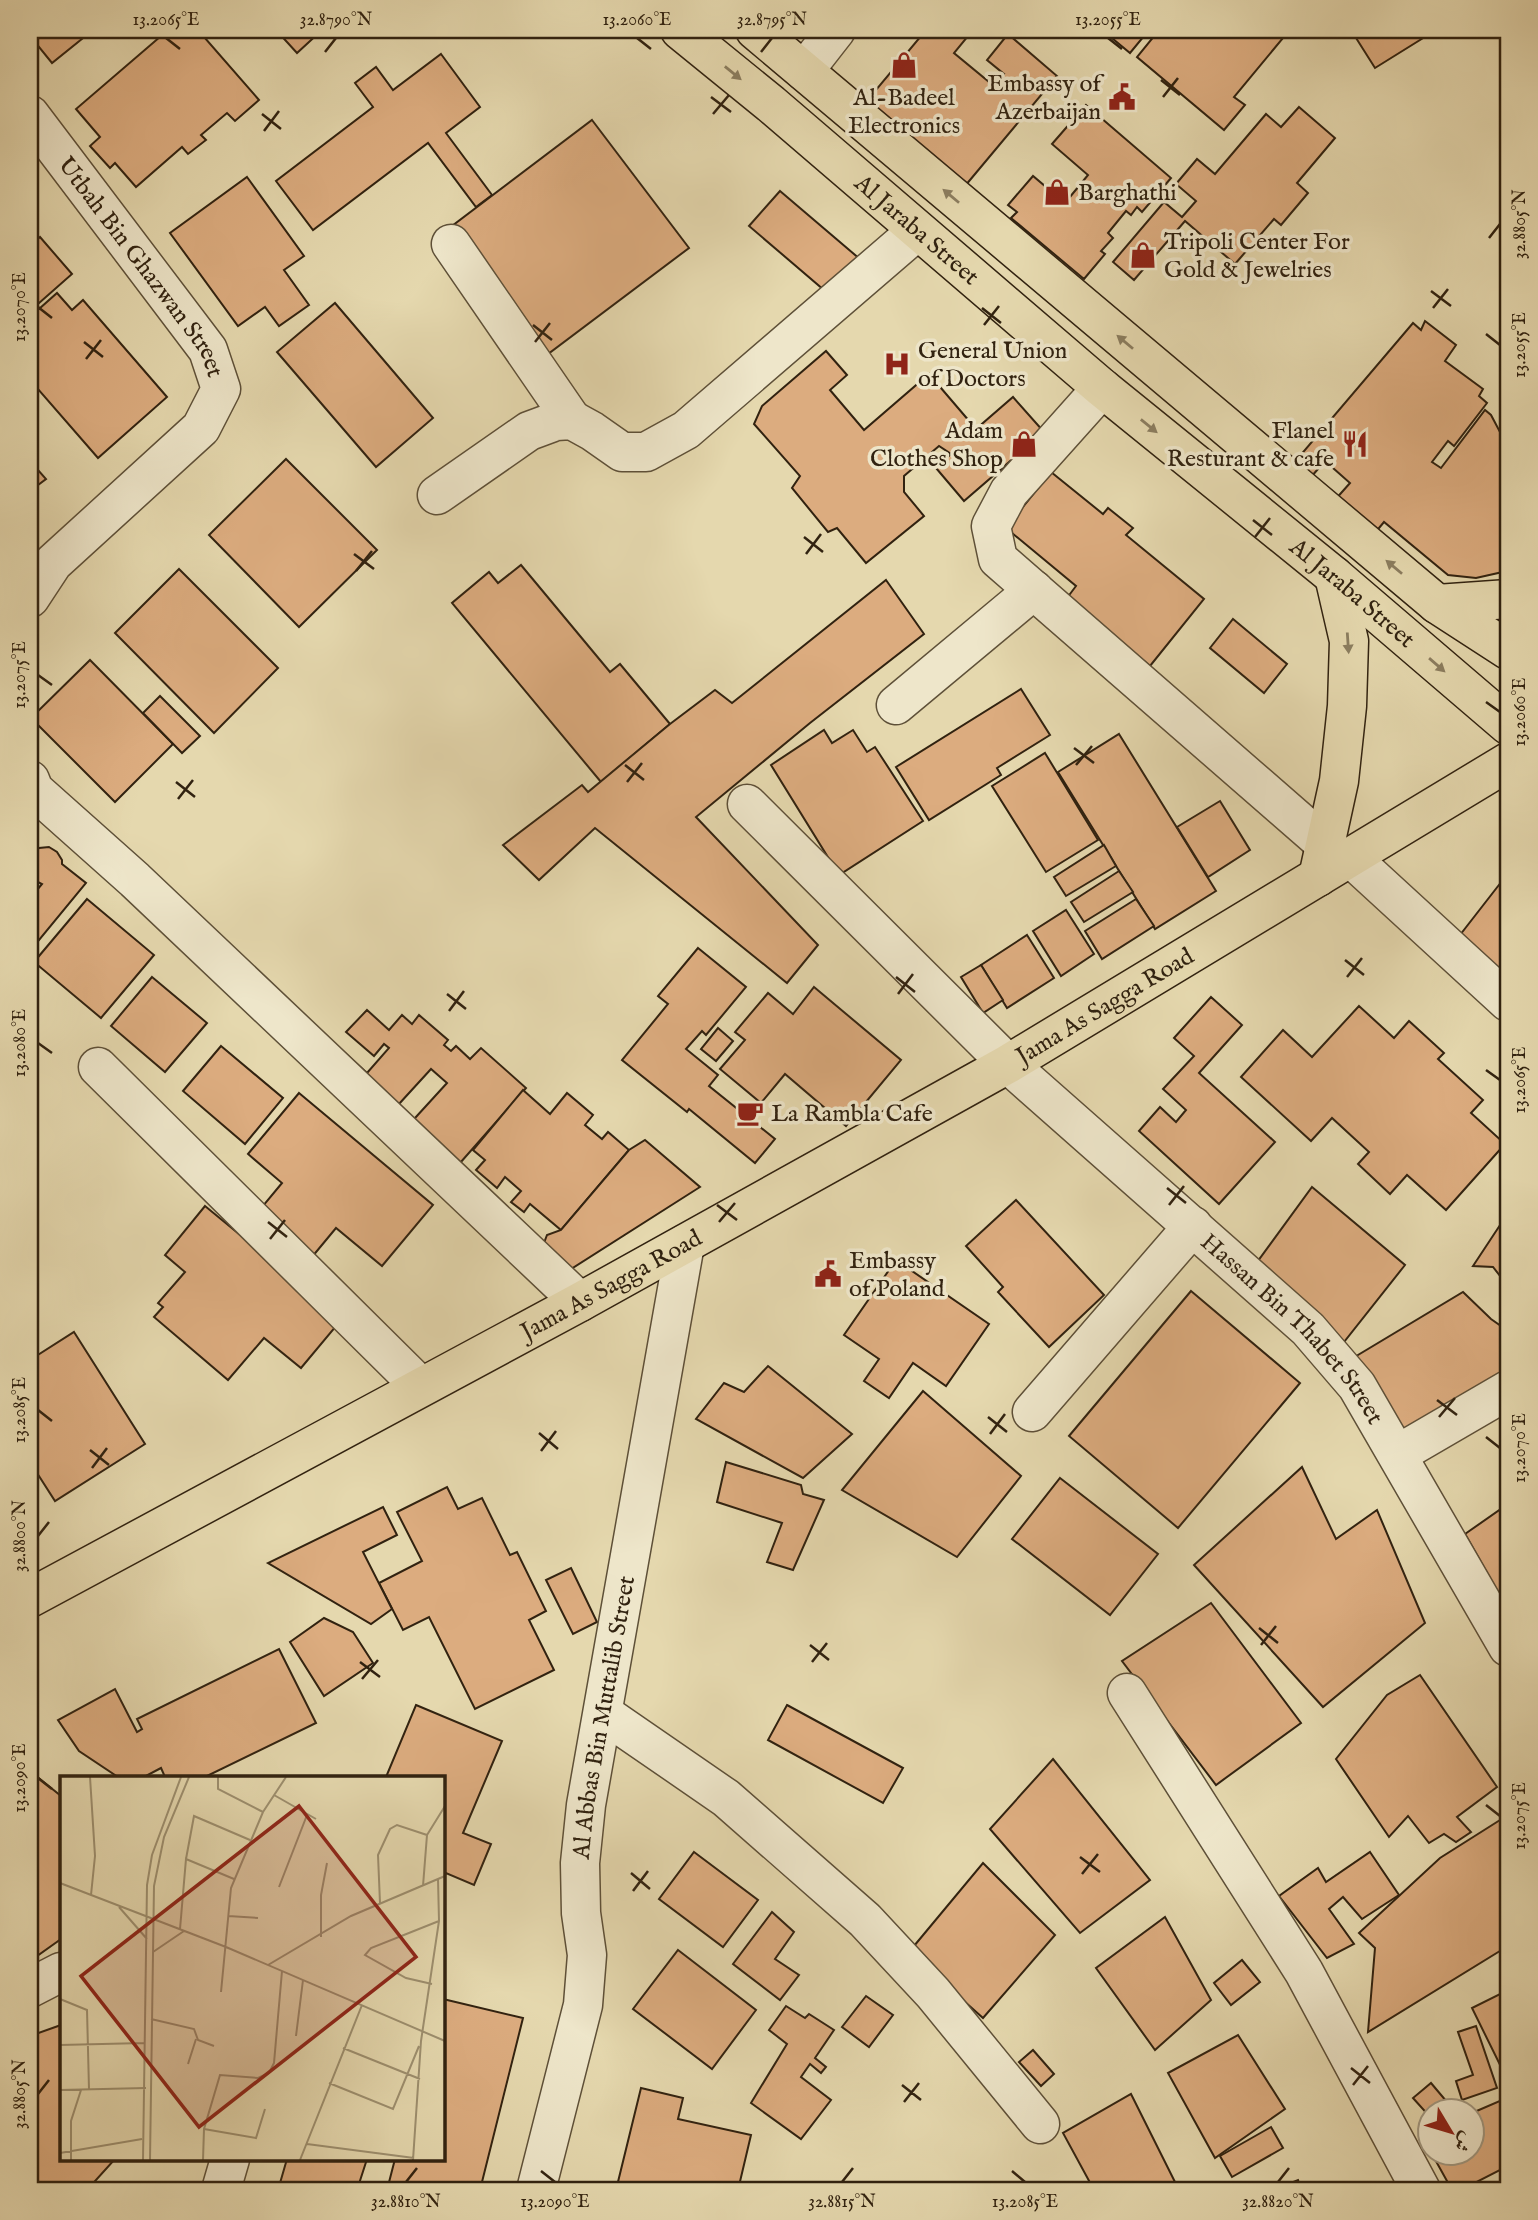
<svg xmlns="http://www.w3.org/2000/svg" width="1538" height="2220" font-family="'IM FELL English',Amiri,serif">
	<rect width="100%" height="100%" fill="#e5d8ae"/>
	<filter id="stains"><feTurbulence type="fractalNoise" baseFrequency=".00286" numOctaves="4"/><feColorMatrix values="0 0 0 0 .2 0 0 0 0 .09 0 0 0 0 .02 0 0 0 .5 -.17"/></filter>
	<radialGradient id="worn" r=".72"><stop offset=".6" stop-color="#630" stop-opacity="0"/><stop offset="1" stop-color="#630" stop-opacity=".3"/></radialGradient>
	<g fill="#dcac7f" stroke="#312210" stroke-width="2">
		<path d="M30,30H93L52,63L30,36Z"/>
		<path d="M168,30H198L259,100L235,121L227,113L201,135L206,140L188,154L182,147L136,187L115,163L110,168L90,146L100,137L76,109Z"/>
		<path d="M276,30H322L297,53Z"/>
		<path d="M926,30H973L954,53L994,86L1004,74L987,60L1008,34L1057,76L965,186L865,103Z"/>
		<path d="M1111,30H1149L1130,53L1107,34Z"/>
		<path d="M1159,30H1285L1288,32L1234,97L1245,105L1224,130L1137,57Z"/>
		<path d="M1351,30H1436L1375,68Z"/>
		<path d="M441,54L480,107L446,133L492,195L476,207L428,143L313,230L276,181L373,107L355,83L376,67L393,90Z"/>
		<path d="M1086,105L1171,178L1142,212L1137,207L1131,215L1126,211L1108,233L1113,238L1101,251L1105,254L1084,279L1011,218L1017,212L1008,205L1033,176L1065,203L1088,175L1052,144Z"/>
		<path d="M1299,107L1335,138L1297,183L1308,193L1281,225L1274,219L1235,264L1185,221L1134,280L1113,262L1164,202L1182,217L1196,201L1176,184L1197,159L1215,174L1266,114L1281,127Z"/>
		<path d="M592,120L689,248L548,354L452,226Z"/>
		<path d="M247,177L304,256L284,270L309,305L279,326L265,307L238,326L170,233Z"/>
		<path d="M780,191L861,260L831,296L749,226Z"/>
		<path d="M40,237L72,274L30,311V246Z"/>
		<path d="M57,293L72,310L83,300L167,397L98,458L30,380V317Z"/>
		<path d="M335,303L433,418L376,467L277,352Z"/>
		<path d="M1425,321L1456,345L1445,361L1483,389L1479,396L1487,403L1454,446L1448,441L1432,462L1441,468L1485,410L1491,415L1501,434L1508,441V570L1507,571L1476,578L1448,575L1384,522L1374,534L1334,501L1350,483L1325,461L1304,485L1287,471L1413,323L1421,330Z"/>
		<path d="M826,351L847,375L830,390L864,430L929,374L976,429L1013,397L1044,432L964,501L936,468L951,454L939,446L904,476V492L924,516L866,563L837,528L828,532L792,488L800,476L754,424L762,406Z"/>
		<path d="M286,459L377,550L299,627L209,535Z"/>
		<path d="M30,461L46,479L30,491Z"/>
		<path d="M1051,472L1103,514L1108,508L1133,528L1126,535L1204,599L1150,666L1067,598L1076,586L1006,528Z"/>
		<path d="M521,565L610,672L620,664L670,724L601,782L452,603L489,572L498,583Z"/>
		<path d="M179,569L278,668L214,733L115,633Z"/>
		<path d="M886,580L924,634L810,723L696,817L818,945L787,983L595,828L539,880L503,845L582,785L588,792L670,724L715,690L732,703Z"/>
		<path d="M1233,619L1287,664L1264,693L1210,648Z"/>
		<path d="M90,660L173,744L115,802L31,718Z"/>
		<path d="M1021,689L1050,735L997,768L1001,775L929,820L896,767Z"/>
		<path d="M160,696L200,736L182,753L143,713Z"/>
		<path d="M824,730L832,743L853,730L867,752L875,747L923,821L839,875L771,765Z"/>
		<path d="M1119,734L1216,891L1155,929L1058,772Z"/>
		<path d="M1045,753L1098,840L1046,872L992,786Z"/>
		<path d="M1220,801L1250,850L1208,877L1177,827Z"/>
		<path d="M1104,845L1116,866L1066,896L1054,877Z"/>
		<path d="M49,847L57,852L62,860V864L86,883L30,951V894L32,896L42,884L32,879L30,876V856L39,848Z"/>
		<path d="M1119,871L1133,892L1084,922L1071,902Z"/>
		<path d="M1502,881L1508,885V986L1453,944Z"/>
		<path d="M87,899L154,955L101,1018L34,962Z"/>
		<path d="M1136,899L1154,926L1102,959L1085,931Z"/>
		<path d="M1066,910L1094,954L1061,976L1033,931Z"/>
		<path d="M1027,935L1054,978L1007,1008L981,965Z"/>
		<path d="M698,948L746,987L706,1035L702,1031L686,1049L718,1075L709,1086L775,1139L755,1163L689,1109L687,1112L622,1060L668,1004L658,996Z"/>
		<path d="M981,965L1003,1000L983,1013L961,977Z"/>
		<path d="M152,977L207,1023L165,1072L111,1026Z"/>
		<path d="M814,987L901,1060L846,1126L785,1074L761,1103L720,1069L745,1040L735,1032L768,993L793,1014Z"/>
		<path d="M1211,997L1242,1025L1199,1073L1275,1142L1219,1204L1139,1131L1160,1107L1176,1122L1186,1110L1163,1089L1194,1056L1174,1038Z"/>
		<path d="M1359,1006L1394,1038L1409,1021L1444,1053L1438,1059L1483,1100L1471,1113L1505,1144L1446,1210L1407,1175L1390,1194L1358,1164L1369,1152L1332,1118L1311,1141L1241,1077L1283,1030L1312,1057Z"/>
		<path d="M367,1010L389,1030L402,1015L412,1024L419,1015L448,1040L444,1045L451,1051L456,1046L470,1059L481,1048L526,1088L453,1171L405,1129L447,1083L431,1069L388,1116L334,1067L346,1054L367,1073L389,1048L384,1044L374,1056L346,1032Z"/>
		<path d="M718,1028L733,1041L716,1061L701,1049Z"/>
		<path d="M221,1046L283,1098L245,1144L183,1091Z"/>
		<path d="M523,1090L550,1114L567,1093L593,1115L585,1125L602,1139L608,1132L629,1150L561,1230L530,1204L524,1212L511,1202L521,1191L505,1177L497,1188L476,1170L485,1160L473,1150Z"/>
		<path d="M299,1093L433,1205L382,1266L336,1228L307,1263L253,1218L282,1183L248,1154Z"/>
		<path d="M645,1140L700,1187L571,1269L541,1251L547,1235L561,1230L629,1150Z"/>
		<path d="M1312,1187L1405,1265L1344,1342L1258,1261Z"/>
		<path d="M1016,1200L1104,1295L1049,1347L998,1292L1003,1287L966,1246Z"/>
		<path d="M205,1206L342,1319L301,1368L264,1338L228,1380L154,1317L163,1307L158,1303L185,1272L165,1255Z"/>
		<path d="M1508,1213V1286L1493,1267L1473,1266Z"/>
		<path d="M896,1260L989,1324L946,1386L913,1363L889,1398L864,1381L879,1359L844,1335Z"/>
		<path d="M1191,1291L1300,1383L1178,1528L1069,1436Z"/>
		<path d="M1463,1292L1491,1319L1508,1331V1373L1404,1434L1353,1358Z"/>
		<path d="M74,1332L145,1444L55,1501L30,1462V1360Z"/>
		<path d="M768,1366L852,1434L803,1478L696,1419L724,1383L744,1392Z"/>
		<path d="M923,1391L1021,1476L957,1557L842,1490Z"/>
		<path d="M726,1462L801,1485L803,1494L824,1500L793,1570L767,1562L782,1523L717,1502Z"/>
		<path d="M1302,1467L1336,1539L1377,1510L1425,1623L1323,1707L1194,1565Z"/>
		<path d="M1060,1478L1158,1554L1110,1615L1012,1539Z"/>
		<path d="M447,1487L458,1509L482,1498L510,1555L517,1552L546,1611L529,1620L554,1670L475,1709L429,1617L403,1630L379,1583L422,1561L397,1512Z"/>
		<path d="M1508,1504V1610L1465,1534Z"/>
		<path d="M383,1507L397,1535L363,1552L392,1609L371,1624L268,1563Z"/>
		<path d="M571,1568L597,1622L573,1634L546,1580Z"/>
		<path d="M1211,1603L1301,1723L1216,1785L1122,1661Z"/>
		<path d="M324,1618L353,1632L373,1663L324,1696L290,1642Z"/>
		<path d="M279,1649L316,1723L205,1777H165L161,1768L144,1777H118L79,1751L58,1720L115,1689L137,1732L142,1729L137,1719Z"/>
		<path d="M1420,1675L1497,1787L1457,1817L1471,1832L1456,1842L1444,1834L1429,1843L1408,1816L1389,1837L1336,1759L1387,1695Z"/>
		<path d="M416,1705L502,1741L463,1833L491,1844L474,1885L446,1873L443,1880V1777H386Z"/>
		<path d="M787,1705L903,1768L883,1803L768,1740Z"/>
		<path d="M1053,1759L1150,1880L1080,1933L990,1829Z"/>
		<path d="M30,1771L61,1796V1939L30,1961Z"/>
		<path d="M1508,1815V1946L1368,2032L1375,1948L1359,1933L1440,1858Z"/>
		<path d="M694,1852L758,1900L723,1947L659,1899Z"/>
		<path d="M1370,1852L1399,1895L1362,1919L1343,1897L1329,1909L1354,1944L1327,1958L1279,1896L1318,1868L1326,1882Z"/>
		<path d="M983,1863L1055,1935L983,2018L909,1952Z"/>
		<path d="M772,1912L794,1932L775,1959L799,1975L780,2000L733,1964Z"/>
		<path d="M1165,1917L1211,2000L1155,2050L1096,1968Z"/>
		<path d="M678,1950L756,2010L712,2069L633,2009Z"/>
		<path d="M1242,1960L1260,1982L1231,2005L1214,1983Z"/>
		<path d="M1508,1990V2081L1472,2008Z"/>
		<path d="M866,1996L893,2015L869,2047L842,2027Z"/>
		<path d="M443,1999L523,2018L480,2190H387L395,2159H443Z"/>
		<path d="M786,2006L805,2018L809,2014L834,2030L815,2058L826,2067L821,2073L810,2064L801,2077L831,2100L801,2139L751,2103L787,2044L769,2030Z"/>
		<path d="M61,2025V2159H115L87,2190H30V2036Z"/>
		<path d="M1476,2026L1497,2088L1462,2100L1456,2081L1473,2075L1458,2032Z"/>
		<path d="M1238,2035L1285,2109L1215,2158L1168,2073Z"/>
		<path d="M1033,2050L1054,2074L1041,2086L1019,2062Z"/>
		<path d="M1431,2083L1447,2102L1437,2112H1430V2117L1413,2098Z"/>
		<path d="M641,2088L683,2098L678,2119L751,2135L738,2190H616Z"/>
		<path d="M1131,2094L1179,2190H1094L1063,2133Z"/>
		<path d="M1502,2100L1508,2113V2166L1461,2190H1452L1432,2154H1472V2113Z"/>
		<path d="M1271,2127L1283,2148L1232,2177L1220,2156Z"/>
		<path d="M287,2159H367L357,2190H278Z"/>
		<path d="M1298,2180L1301,2190H1273Z"/>
	</g>
	<g fill="none" stroke-linecap="round" stroke-linejoin="round">
		<defs>
			<g id="minor">
				<path d="M804,71L836,30"/>
				<path id="s1" d="M30,115L208,350L221,389L201,428L53,563L30,598"/>
				<path d="M451,244L572,420"/>
				<path d="M1102,388L1009,492L991,526L998,559L1325,844"/>
				<path d="M437,495L529,431L556,421L572,420L592,431L622,452H646L686,430L917,231"/>
				<path d="M896,705L1034,590"/>
				<path d="M30,780L34,790L135,880L580,1302"/>
				<path id="s2" d="M747,804L1008,1064L1308,1329L1357,1386L1508,1647"/>
				<path d="M1350,857L1508,1002"/>
				<path d="M98,1067L420,1386"/>
				<path d="M1032,1412L1193,1226"/>
				<path d="M1398,1454L1508,1390"/>
				<path d="M1127,1693L1304,1972L1421,2190"/>
				<path d="M604,1714L726,1798L865,1920L933,1993L1040,2124"/>
				<path d="M30,1988L61,1972"/>
				<path d="M221,2190L230,2159"/>
				<path id="s3" d="M536,2190L583,2005L587,1955L581,1913L580,1863L586,1805L685,1244"/>
			</g>
			<g id="major">
				<path id="s4" d="M680,30L771,104L1102,388L1334,576L1508,725"/>
				<path d="M755,30L1437,604L1508,650"/>
				<path d="M1437,604L1508,599"/>
				<path d="M1318,877L1339,781L1347,706L1349,641L1334,576"/>
				<path id="s5" d="M30,1598L580,1302L1008,1064L1508,762"/>
			</g>
		</defs>
		<use href="#minor" stroke="#5e5038" stroke-width="41"/>
		<use href="#major" stroke="#312210" stroke-width="41"/>
		<use href="#minor" stroke="#eee6ca" stroke-width="38"/>
		<use href="#major" stroke="#e5d8ae" stroke-width="38"/>
	</g>
	<defs><path id="oneway-solid" d="M-6-.8H1V-3.2L6.5 0L1 3.2V.8H-6Z" transform="scale(1.75)"/></defs>
	<g fill="#8b7d5f">
		<use href="#oneway-solid" transform="translate(733 73) rotate(39)"/>
		<use href="#oneway-solid" transform="translate(951 196) rotate(-140)"/>
		<use href="#oneway-solid" transform="translate(1125 342) rotate(-140)"/>
		<use href="#oneway-solid" transform="translate(1149 426) rotate(39)"/>
		<use href="#oneway-solid" transform="translate(1394 567) rotate(-140)"/>
		<use href="#oneway-solid" transform="translate(1348 643) rotate(86)"/>
		<use href="#oneway-solid" transform="translate(1437 665) rotate(41)"/>
	</g>
	<path fill="none" stroke="#312210" stroke-width="2.5" d="M166,38L180,49M637,38L651,49M1108,38L1122,49M325,52L336,38M761,52L772,38M1161,80L1180,95M711,97L731,112M1163,97L1178,78M262,114L281,129M713,114L729,95M264,131L279,111M1489,238L1500,224M1431,291L1451,306M38,307L52,318M982,308L1001,323M1433,308L1448,289M533,325L552,340M984,325L999,306M1486,334L1500,345M84,342L103,357M535,342L550,323M86,359L101,340M1253,520L1272,535M804,537L823,552M1255,537L1270,518M354,554L374,569M806,554L821,534M356,571L372,551M38,675L52,685M1486,702L1500,712M1074,748L1094,763M625,765L644,780M1076,765L1092,746M176,782L195,797M627,782L642,763M178,799L193,780M1345,960L1364,975M896,977L915,992M1347,977L1362,958M447,994L466,1009M898,994L913,974M449,1011L464,991M38,1043L52,1053M1486,1070L1500,1080M1167,1188L1186,1203M717,1205L737,1220M1169,1205L1184,1186M268,1222L287,1237M719,1222L735,1203M270,1239L285,1220M1437,1400L1457,1415M38,1410L52,1421M988,1417L1007,1432M1439,1417L1455,1398M539,1433L558,1449M990,1434L1005,1414M1486,1437L1500,1448M90,1450L109,1465M541,1451L556,1431M92,1468L107,1448M38,1536L49,1522M1259,1628L1278,1643M810,1645L829,1660M1261,1645L1276,1626M360,1662L380,1677M812,1662L827,1643M362,1679L378,1660M38,1778L52,1789M1486,1805L1500,1816M1080,1857L1100,1872M631,1873L650,1889M1082,1874L1098,1854M633,1891L648,1871M1351,2068L1370,2083M902,2085L921,2100M1353,2085L1368,2066M38,2094L49,2080M904,2102L919,2083M541,2171L555,2182M1012,2171L1025,2182M406,2182L417,2168M842,2182L853,2168M1278,2182L1289,2168"/>
	<defs>
		<symbol id="shop-bare" viewBox="-9 -9 18 18"><path d="M-5-2.5h2.3a2.7 3.5 0 0 1 5.4 0H5L5.5 6h-11ZM-1.5-2.5h3a1.5 2.3 0 0 0-3 0Z" fill="#8f2418" stroke="#eee6ca" stroke-width="2.5" paint-order="stroke"/></symbol>
		<symbol id="civic-bare" viewBox="-9 -9 18 18"><path d="M-.6-6.5H3V-4.5H.6V-3L4-1V1h2V6H-6V1h2V-1L-.6-3ZM-1.2 2.5V6h2.4V2.5Z" fill="#8f2418" stroke="#eee6ca" stroke-width="2.5" paint-order="stroke"/></symbol>
		<symbol id="hospital-bare" viewBox="-9 -9 18 18"><path d="M-5-5h3v3.5h4V-5h3V5h-3V1.5h-4V5h-3Z" fill="#8f2418" stroke="#eee6ca" stroke-width="2.5" paint-order="stroke"/></symbol>
		<symbol id="restaurant-bare" viewBox="-9 -9 18 18"><path d="M-5-6h1v4h1v-4h1v4h1v-4h1v5L-1.5 .5V6h-2V.5L-5-1ZM5-6V6H3V1.5H1.5Q1.5-4 5-6Z" fill="#8f2418" stroke="#eee6ca" stroke-width="2.5" paint-order="stroke"/></symbol>
		<symbol id="cafe-bare" viewBox="-9 -9 18 18"><path d="M-5.5-4.5H6V0H3Q3 3.5 0 3.5H-2.5Q-5.5 3.5-5.5 0ZM3-3.2v2h1.7v-2ZM-6 4.5H4V6H-6Z" fill="#8f2418" stroke="#eee6ca" stroke-width="2.5" paint-order="stroke"/></symbol>
	</defs>
	<g fill-rule="evenodd">
		<use href="#shop-bare" x="885" y="46" width="38" height="38"/>
		<use href="#civic-bare" x="1103" y="78" width="38" height="38"/>
		<use href="#shop-bare" x="1038" y="173" width="38" height="38"/>
		<use href="#shop-bare" x="1124" y="236" width="38" height="38"/>
		<use href="#hospital-bare" x="878" y="345" width="38" height="38"/>
		<use href="#shop-bare" x="1005" y="425" width="38" height="38"/>
		<use href="#restaurant-bare" x="1336" y="425" width="38" height="38"/>
		<use href="#cafe-bare" x="731" y="1094" width="38" height="38"/>
		<use href="#civic-bare" x="809" y="1255" width="38" height="38"/>
	</g>
	<g text-anchor="middle" stroke-width="7" stroke-linejoin="round" paint-order="stroke">
		<g font-size="24" fill="#312210" stroke="#eee6ca" text-anchor="start">
			<text x="1101" y="91" text-anchor="end">Embassy of<tspan x="1101" dy="28">Azerbaijan</tspan></text>
			<text x="904" y="105" text-anchor="middle">Al-Badeel<tspan x="904" dy="28">Electronics</tspan></text>
			<text x="1078" y="200">Barghathi</text>
			<text x="1164" y="249">Tripoli Center For<tspan x="1164" dy="28">Gold &amp; Jewelries</tspan></text>
			<text x="918" y="358">General Union<tspan x="918" dy="28">of Doctors</tspan></text>
			<text x="1003" y="438" text-anchor="end">Adam<tspan x="1003" dy="28">Clothes Shop</tspan></text>
			<text x="1334" y="438" text-anchor="end">Flanel<tspan x="1334" dy="28">Resturant &amp; cafe</tspan></text>
			<text x="771" y="1121">La Rambla Cafe</text>
			<text x="849" y="1268">Embassy<tspan x="849" dy="28">of Poland</tspan></text>
		</g>
		<g font-size="24" fill="#312210" stroke="#eee6ca">
			<text dy="8" stroke="none"><textPath href="#s4" startOffset="310">Al Jaraba Street</textPath></text>
			<text dy="8" stroke="none"><textPath href="#s1" startOffset="189">Utbah Bin Ghazwan Street</textPath></text>
			<text dy="8" stroke="none"><textPath href="#s4" startOffset="877">Al Jaraba Street</textPath></text>
			<text dy="8" stroke="none"><textPath href="#s5" startOffset="1227">Jama As Sagga Road</textPath></text>
			<text dy="8" stroke="none"><textPath href="#s5" startOffset="660">Jama As Sagga Road</textPath></text>
			<text dy="8" stroke="none"><textPath href="#s2" startOffset="758">Hassan Bin Thabet Street</textPath></text>
			<text dy="8" stroke="none"><textPath href="#s3" startOffset="481">Al Abbas Bin Muttalib Street</textPath></text>
		</g>
	</g>
	<g transform="translate(60 1776)">
		<rect width="385" height="385" fill="#e5d8ae"/>
		<path fill="none" stroke="#9d8f6f" stroke-width="2" d="M30,1L35,80L31,119M158,1V13L203,36M214,19L256,43M126,83L134,40L190,64M0,107L166,171L385,265M363,110L367,59L385,30M219,111L247,39M320,127L318,79L330,53L337,49L367,59M59,131L87,163M168,140L198,142M120,153L126,83L174,103M261,161V119L267,87M93,176L124,155M208,189L291,140L385,100M372,208L346,202L305,179L311,172L379,145M161,216L171,112L203,36L226,1M0,223L27,234L29,313M91,243L134,253L138,264L154,270M236,260L243,204M0,269L84,267M283,272L360,303M128,288L136,263M269,307L333,333L359,270M0,314L86,312M144,353L196,362L205,333M247,368L354,382M0,377L82,363M11,384V345L21,314M83,384L87,109L92,79L121,1M90,384L94,110L104,61L129,1M143,384L144,353L160,299L198,302L209,297L214,287L222,195M240,384L302,229M353,384L361,265L379,145L378,103"/>
		<path fill="#8f2418" fill-opacity="0.15" stroke="#8f2418" stroke-width="3.5" d="M239,30L356,181L139,351L21,200Z"/>
		<rect width="385" height="385" fill="none" stroke="#312210" stroke-width="3.5"/>
	</g>
	<rect width="1538" height="2220" fill="none" stroke="#e5d8ae" stroke-width="77"/>
	<g transform="translate(1451 2132) rotate(128)"><circle r="33" fill="#eee6ca" stroke="#a29880" stroke-width="2"/>
	<path d="M0-5L12 26L0 18L-12 26Z" fill="#8f2418"/>
	<text y="-10" font-size="19" font-weight="bold" text-anchor="middle" fill="#312210">ش</text>
	</g>
	<rect x="38" y="38" width="1462" height="2144" fill="none" stroke="#312210" stroke-width="2.5"/>
	<g font-size="18" text-anchor="middle" fill="#312210">
		<text x="166" y="25">13.2065°E</text>
		<text x="336" y="25">32.8790°N</text>
		<text x="637" y="25">13.2060°E</text>
		<text x="772" y="25">32.8795°N</text>
		<text x="1108" y="25">13.2055°E</text>
		<text transform="translate(1519 224) rotate(-90)" y="6">32.8805°N</text>
		<text transform="translate(19 307) rotate(-90)" y="6">13.2070°E</text>
		<text transform="translate(1519 345) rotate(-90)" y="6">13.2055°E</text>
		<text transform="translate(19 675) rotate(-90)" y="6">13.2075°E</text>
		<text transform="translate(1519 712) rotate(-90)" y="6">13.2060°E</text>
		<text transform="translate(19 1043) rotate(-90)" y="6">13.2080°E</text>
		<text transform="translate(1519 1080) rotate(-90)" y="6">13.2065°E</text>
		<text transform="translate(19 1410) rotate(-90)" y="6">13.2085°E</text>
		<text transform="translate(1519 1448) rotate(-90)" y="6">13.2070°E</text>
		<text transform="translate(19 1536) rotate(-90)" y="6">32.8800°N</text>
		<text transform="translate(19 1778) rotate(-90)" y="6">13.2090°E</text>
		<text transform="translate(1519 1816) rotate(-90)" y="6">13.2075°E</text>
		<text transform="translate(19 2094) rotate(-90)" y="6">32.8805°N</text>
		<text x="406" y="2207">32.8810°N</text>
		<text x="555" y="2207">13.2090°E</text>
		<text x="842" y="2207">32.8815°N</text>
		<text x="1025" y="2207">13.2085°E</text>
		<text x="1278" y="2207">32.8820°N</text>
	</g>
	<rect width="100%" height="100%" filter="url(#stains)"/>
	<rect width="100%" height="100%" fill="url(#worn)"/>
</svg>
